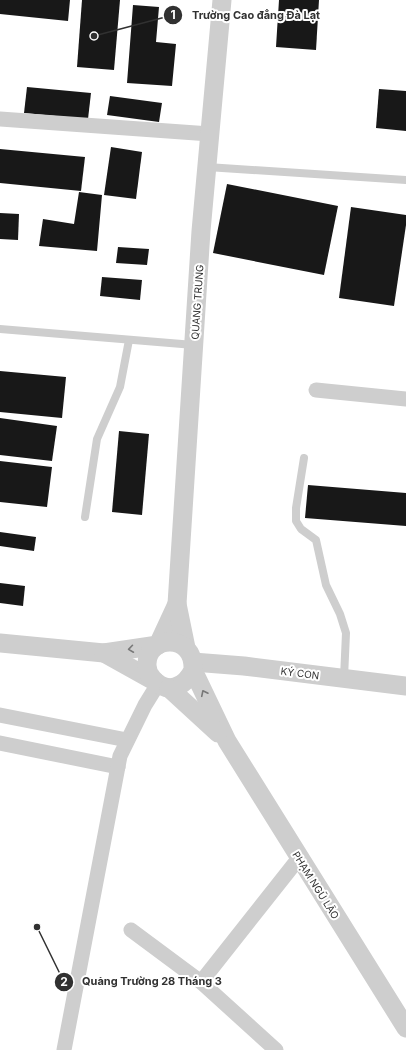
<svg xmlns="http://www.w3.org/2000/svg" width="406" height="1050" font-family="Inter,sans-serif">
	<rect width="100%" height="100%" fill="#fff"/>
	<g fill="#181818">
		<path d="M0,0H70L68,21L0,14Z"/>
		<path d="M82,0H120L114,70L77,67Z"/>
		<path d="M279,0H319L316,50L276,47Z"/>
		<path d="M133,5L159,7L156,42L176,44L172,86L127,83Z"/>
		<path d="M27,87L91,93L88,119L24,113Z"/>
		<path d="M379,89L406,91V131L376,128Z"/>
		<path d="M110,96L162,103L159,122L107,115Z"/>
		<path d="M111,147L142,152L136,199L104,195Z"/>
		<path d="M0,149L85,157L81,191L0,183Z"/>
		<path d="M227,184L338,206L324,275L213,253Z"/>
		<path d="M79,192L102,195L97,251L39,246L43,219L74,224Z"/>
		<path d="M351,207L406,215V225L394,306L339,298Z"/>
		<path d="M0,213L19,214L18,240L0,239Z"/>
		<path d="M118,247L149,249L147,265L116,263Z"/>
		<path d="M102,277L142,280L140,300L100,296Z"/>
		<path d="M0,371L66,377L62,418L0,412Z"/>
		<path d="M0,418L57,426L52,461L0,455Z"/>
		<path d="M119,431L149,434L142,515L112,512Z"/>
		<path d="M0,461L52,467L47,507L0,502Z"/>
		<path d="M308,485L406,493V526L305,518Z"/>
		<path d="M0,532L36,537L34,551L0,546Z"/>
		<path d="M0,583L25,586L23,606L0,603Z"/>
	</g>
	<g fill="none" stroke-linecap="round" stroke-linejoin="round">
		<g stroke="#cecece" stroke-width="8">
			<path d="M207,167L406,180"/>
			<path d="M0,329L194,345"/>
			<path d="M304,458L296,508V521L301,529L316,540L326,585L340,614L346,633L344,678"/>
			<path d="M85,517L97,439L120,387L129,340"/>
		</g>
		<g stroke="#cecece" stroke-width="15">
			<path d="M0,119L210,134"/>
			<path d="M316,390L406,399"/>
			<path d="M0,715L127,740"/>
			<path d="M0,743L118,767"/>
			<path d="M131,930L201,982L299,858"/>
			<path d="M201,982L276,1050"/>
			<path d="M64,1050L120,756L145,705L158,684"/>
		</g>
		<g stroke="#cecece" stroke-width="19">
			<path d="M0,643L104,653L158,645L177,604"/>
			<path d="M186,648L177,604L201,231L222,0"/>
			<path d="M104,653L156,682"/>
			<path d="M193,662L244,666L406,686"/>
			<path d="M193,670C185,687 167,695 153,679C149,675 147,671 147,665C146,635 195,632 193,670L227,741L406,1028"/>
			<path d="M169,688L218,733"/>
		</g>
	</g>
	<defs><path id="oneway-chevron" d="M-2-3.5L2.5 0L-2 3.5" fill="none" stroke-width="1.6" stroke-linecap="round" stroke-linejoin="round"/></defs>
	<g stroke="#787878">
		<use href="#oneway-chevron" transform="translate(131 649) rotate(172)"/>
		<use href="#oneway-chevron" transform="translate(204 693) rotate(-116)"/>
	</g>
	<g text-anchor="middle" stroke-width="4" stroke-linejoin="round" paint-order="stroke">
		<g font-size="10" fill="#313131" stroke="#fff">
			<text transform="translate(197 302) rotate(-86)" y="4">QUANG TRUNG</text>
			<text transform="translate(300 673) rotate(7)" y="4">KÝ CON</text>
			<text transform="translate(316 885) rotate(58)" y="4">PHẠM NGŨ LÃO</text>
		</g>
	</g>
	<path fill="none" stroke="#313131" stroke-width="1.5" d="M94 36L173 15M37 927L64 982"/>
	<g fill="#313131" stroke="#fff" stroke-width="1.5">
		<circle cx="94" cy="36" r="4"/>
		<circle cx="37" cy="927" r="4"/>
		<circle cx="173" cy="15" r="10"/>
		<circle cx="64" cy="982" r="10"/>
	</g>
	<g font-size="12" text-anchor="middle" font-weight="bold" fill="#fff">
		<text x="173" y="19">1</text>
		<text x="64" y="986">2</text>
	</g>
	<g font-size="11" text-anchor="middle" font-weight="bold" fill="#313131" stroke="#fff" stroke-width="4" stroke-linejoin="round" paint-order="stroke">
		<text x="256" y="19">Trường Cao đẳng Đà Lạt</text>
		<text x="152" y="985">Quảng Trường 28 Tháng 3</text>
	</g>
</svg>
